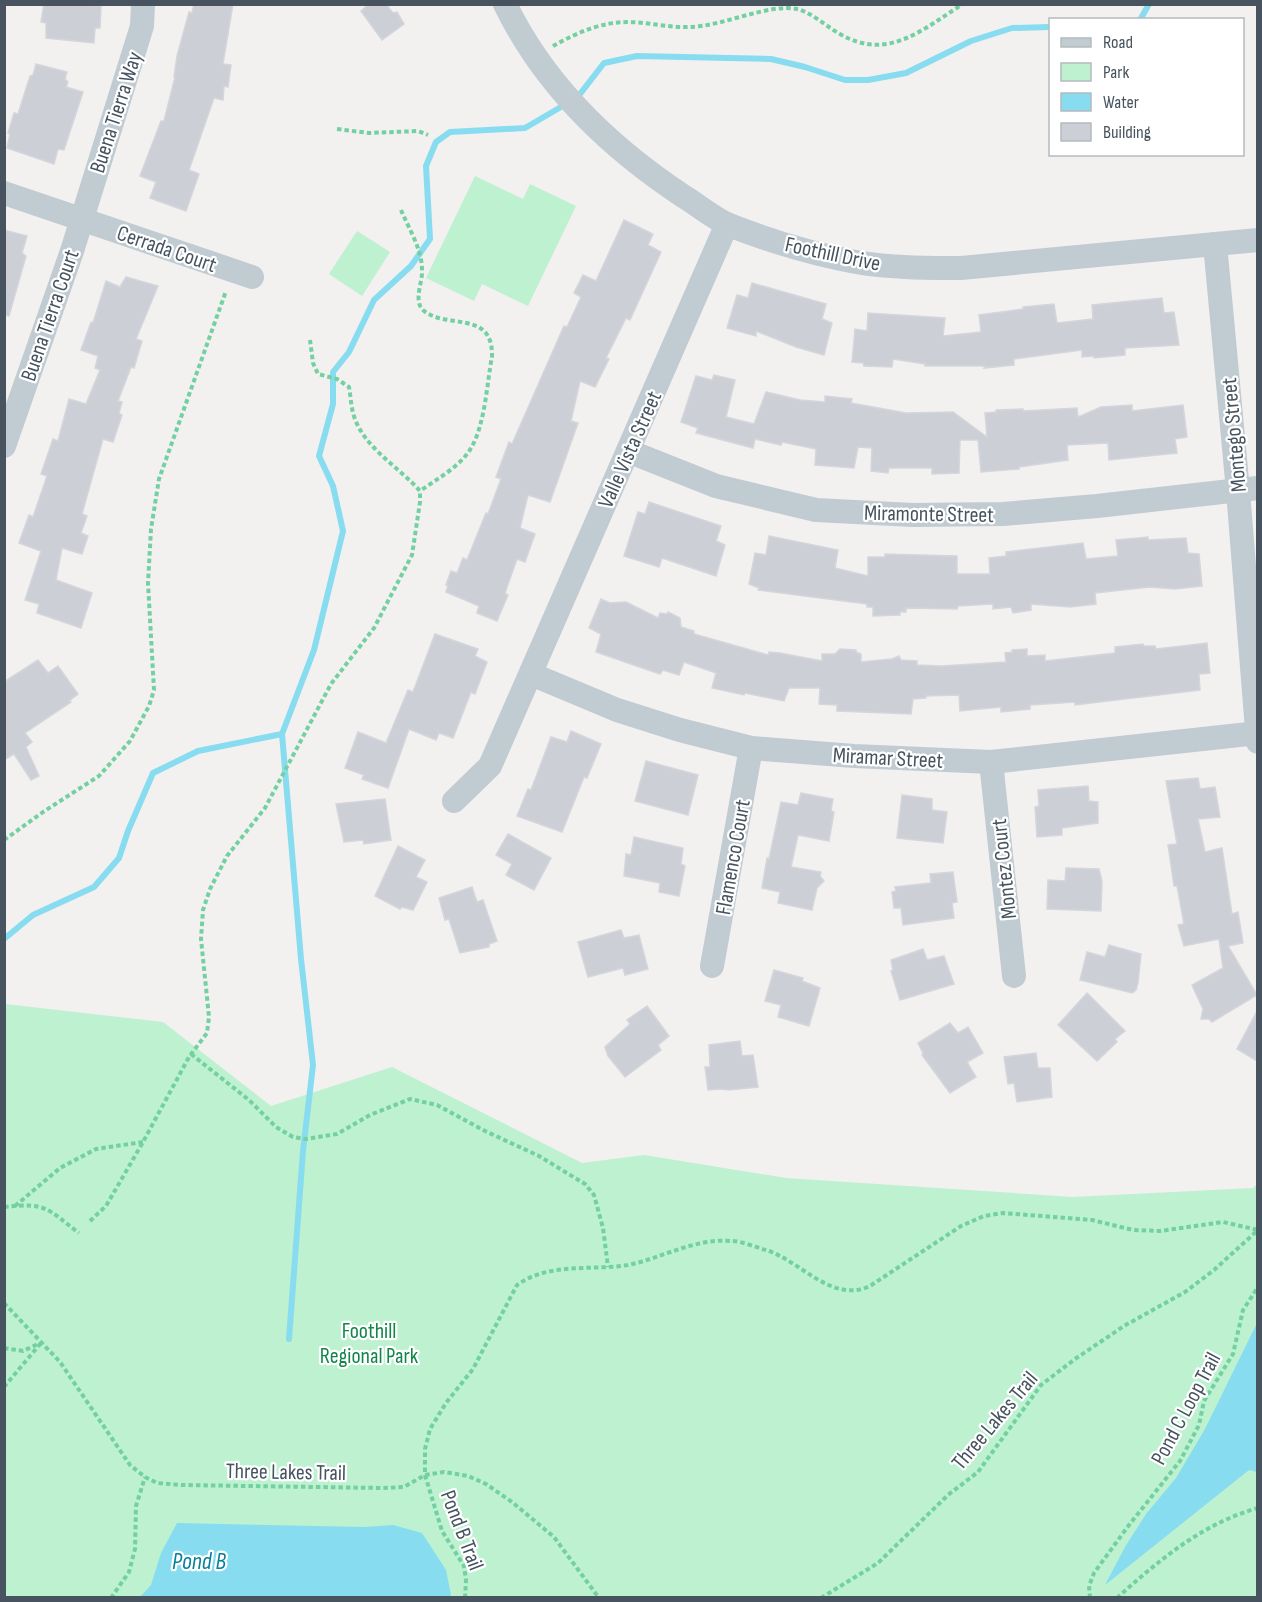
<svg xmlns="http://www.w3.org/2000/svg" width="1262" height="1602" font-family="'Sofia Sans Condensed',sans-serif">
	<rect width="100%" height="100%" fill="#f3f0f0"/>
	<g fill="#bdf1d0">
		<path d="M475,176L523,199L530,184L576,206L528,306L482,284L474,301L426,278Z"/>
		<path d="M357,231L390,252L362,296L329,274Z"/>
		<path d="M5,1004L163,1022L271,1106L392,1067L582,1163L644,1155L786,1178L1073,1197L1253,1188L1257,1184V1597L5,1598Z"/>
	</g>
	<g fill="#88dcf0">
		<path d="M1257,1323V1472L1249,1470L1105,1585L1125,1547L1146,1514L1176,1478L1205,1429Z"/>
		<path d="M177,1523L364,1527L393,1525L422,1533L446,1570L451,1595L450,1598L140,1597L151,1585L161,1553Z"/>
	</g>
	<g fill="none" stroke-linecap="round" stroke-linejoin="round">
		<g stroke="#88dcf0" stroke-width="6">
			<path d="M1140,20L1149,4"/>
			<path d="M575,98L580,94L604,63L637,56L771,59L805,67L845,80H868L906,73L971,41L1012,28L1050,27"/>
			<path d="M4,939L33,915L94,887L119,858L128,831L153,773L198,751L282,734"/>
			<path d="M289,1339L303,1151L313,1065L301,959L282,734L314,650L343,531L333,486L319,456L333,404V372L349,352L374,300L411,266L430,239L426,166L436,142L450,132L525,128L566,104"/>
		</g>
	</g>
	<g fill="#cccfd5" stroke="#d4d6dc" stroke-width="1.5">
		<path d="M44,4L101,6L100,28H95L94,43L46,38V23L41,22Z"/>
		<path d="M194,4H233L223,64L231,65L228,87L224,86L223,100L214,98L189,170L199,174L186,211L150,198L156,182L140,176L161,121H164L175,77H174L177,56L189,12L192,13Z"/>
		<path d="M369,4H386L393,13L397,12L404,24L382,40L361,11Z"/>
		<path d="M36,64L67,72L65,79L68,82L66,87L83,92L64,150L58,149L54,164L7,148L10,134L8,133L14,113L18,114L30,76L33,75Z"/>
		<path d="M624,220L653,234L648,245L661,252L630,320L626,318L606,358L609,359L595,387L580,381L571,421L578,423L550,502L528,495L520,528L535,534L525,562L517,559L505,593L508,595L497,621L477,613L479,606L446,592L448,586L446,585L451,571L457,573L463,558L467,560L486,513L488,514L501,479L496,477L509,442L512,444L564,326L567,327L581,297L574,293L583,275L596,281Z"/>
		<path d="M4,230L27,236L22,253L26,256L9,316L4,315Z"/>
		<path d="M126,277L158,286L136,339L142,341L134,368L131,367L118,401L122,402L119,413L122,415L113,442L103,439L82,514L87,516L81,533L88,536L82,554L62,548L56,580L92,593L81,628L37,613L39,604L25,600L41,551L19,543L29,515L33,517L47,476L41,474L53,439L58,441L69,399L86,404L100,370L95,368L98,356L81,350L91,322L93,323L106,281L120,287Z"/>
		<path d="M752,283L826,304L822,319L832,323L824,355L796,347L756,331V336L727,328L737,295L748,298Z"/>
		<path d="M1162,298L1164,313L1174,312L1179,345L1125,348V355L1094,358V356L1082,357V350L1014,359V365L984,368L985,366H925V364L893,359L892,367L864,366L863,363L852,362L855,329L867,331L868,313L945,318L943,336L981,332L979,315L1023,309V307L1054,304L1057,323L1093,319L1092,305Z"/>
		<path d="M714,375L735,380L726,417L754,424L766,392L800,400L825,402V396L852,399L851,403L906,413L953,412L987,437L985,413L996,412V410L1023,409V411L1077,408L1078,417L1101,407L1132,405V411L1183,405L1187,437L1175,439L1177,453L1109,460L1108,443L1067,445L1068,460L1019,467V469L981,472L978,440H960L959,473L932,474V468H889L888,473L871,471L872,448L858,447L854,468L815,465L816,449L782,442L781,445L755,439L753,448L696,433L698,428L681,422L696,376L712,380Z"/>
		<path d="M649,502L721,526L716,541L725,545L716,576L662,558L659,567L624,556L638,512L645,514Z"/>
		<path d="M769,536L838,550L835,568L868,576V557H885V554L957,556V574H990L989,558L1006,556V552L1083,543L1086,559L1118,556L1116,540L1148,537V540L1186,538L1188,553L1199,554L1202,586L1175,589L1150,587L1095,593L1096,604L1070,607L1031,604V610L1013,613L1011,607L993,609V604L958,606L957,609L906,608V612H900V615L873,616V607H867V604L758,590L759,588L749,584L755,553L766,555Z"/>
		<path d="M601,599L610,603L626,602L658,618L660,613L667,614L668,612L680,618L681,627L694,631V634L768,655L769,652L780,653L822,661V654H835L840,649L856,650V652L861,654V662L892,659L899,656L901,660L917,661V665L942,666L1006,662L1005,653L1012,652V650L1027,649V656L1045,655V661L1115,653V647L1143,644L1144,646H1155L1156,649L1207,643L1210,673L1199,674L1200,690L1075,705V702L1030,705V709L1001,712V707L960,711L959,695L926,696V698L913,699L911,714L837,711V705L819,704L820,688H789L784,701L745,693L744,695L712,688L716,673L684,662L679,675L663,670L660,674L596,652L601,634L589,628Z"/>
		<path d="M435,634L478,649L475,656L487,662L475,694L471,692L453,738L439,733L436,740L409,729L388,788L362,779L364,775L345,768L358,732L386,743L408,690L413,692Z"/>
		<path d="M38,660L48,673L58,666L78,694L69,701L71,702L25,733L32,742L26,747L39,776L31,780L14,754L4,760V682Z"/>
		<path d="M571,731L601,744L587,778L584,777L562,832L517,816L528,789L531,790L551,737L567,742Z"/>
		<path d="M646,761L698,775L688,815L635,801Z"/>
		<path d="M1198,778L1200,789L1215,787L1220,817L1198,819L1205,852L1222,848L1232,914L1238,912L1243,943L1228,946L1257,995L1212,1022L1209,1019H1201L1203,1009L1192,985L1223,968L1219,939L1184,946L1178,925L1184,924L1177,886H1174L1168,845L1177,844L1166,781Z"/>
		<path d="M1088,786L1089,801L1098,802V823L1062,828V835L1037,837L1035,807L1039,806L1038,790Z"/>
		<path d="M801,793L833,799L831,811L834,812L829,841L798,835L791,867L821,872L820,876L824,881L817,888L812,910L778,903L780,892L762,888L767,858L769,859L781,802L798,805Z"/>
		<path d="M902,795L932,799V810L947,812L943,843L897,838Z"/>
		<path d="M385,799L391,840L364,844L363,840L344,842L336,804Z"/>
		<path d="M508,834L551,858L534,890L506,875L512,864L496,855Z"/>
		<path d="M634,837L683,848L681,864L685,866L679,896L659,892L660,883L624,876L626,854L631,855Z"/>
		<path d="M398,846L425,860L416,877L427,882L413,910L402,907L400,909L375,896Z"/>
		<path d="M1066,868L1099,869L1102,881L1101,911L1047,909L1048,880L1065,881Z"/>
		<path d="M953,872L957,902L952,903L954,918L903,925L901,908H894L892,892L896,891L895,887L931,883L930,874Z"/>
		<path d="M472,887L477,902L483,900L497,941L489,944V947L460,953L449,919L445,920L439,898Z"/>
		<path d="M621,930L624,938L639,935L648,969L625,975L623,968L588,977L578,942Z"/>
		<path d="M1109,945L1141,954L1138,983L1136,990L1132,993L1080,980L1087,952L1105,957Z"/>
		<path d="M923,949L927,960L944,956L954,984L900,1000L891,971L893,970L891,960Z"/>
		<path d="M774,970L803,978L802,981L820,988L809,1026L778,1017L781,1005L765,1001Z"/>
		<path d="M1087,993L1125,1031L1115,1039L1117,1042L1097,1061L1058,1025Z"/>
		<path d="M647,1006L669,1036L658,1045L661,1050L625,1077L608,1056L605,1047L630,1024L627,1020Z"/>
		<path d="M1257,1011V1061L1237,1049Z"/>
		<path d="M950,1023L958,1033L968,1027L983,1053L967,1062L976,1077L950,1093L922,1055L923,1053L918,1043Z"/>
		<path d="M740,1041L742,1056L753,1055L758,1087L729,1090L720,1089L708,1090L705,1067H710L709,1045Z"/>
		<path d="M1036,1053L1038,1068H1050L1052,1097L1017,1102L1014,1083L1008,1084L1004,1057Z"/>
	</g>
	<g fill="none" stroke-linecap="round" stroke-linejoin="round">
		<g stroke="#73d1a1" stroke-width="4" stroke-dasharray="4.5 3" stroke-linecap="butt">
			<path d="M553,46C569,37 590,27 608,24C635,18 662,28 689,27C721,27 769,3 797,9C813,13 825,26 840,34C888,62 923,29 963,4"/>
			<path d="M337,129L369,133L418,131L428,135"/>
			<path d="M401,210C409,229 422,249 422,270C423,282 413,300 423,310C445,330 493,309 492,356C487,383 485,425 471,448C461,466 437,479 420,491"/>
			<path d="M4,840L43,812L99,776L130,741L149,706L154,690L148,583L151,529L159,479L226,291"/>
			<path d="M191,1054L249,1100L276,1127L293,1137L306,1139L337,1134L370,1115L410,1099L437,1105L485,1131L539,1156L585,1184L594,1195L603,1228L608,1267"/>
			<path d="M15,1206L60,1168L96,1149L143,1142"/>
			<path d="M4,1207C47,1202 47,1209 79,1233"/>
			<path d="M90,1221L106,1206L143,1142L189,1057L207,1033L209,1017L201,939L203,910L210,889L227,856L265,808L331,684L374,628L412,555L420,502V491C400,468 366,449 355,419C351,409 351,398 349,387L337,379L318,374L313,363L310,340"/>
			<path d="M4,1303L60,1362L130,1465L145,1477L157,1483L181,1485L383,1488L404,1487L425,1475L444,1472L468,1476L486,1484L512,1502L554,1537L599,1598"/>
			<path d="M4,1348L23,1351L38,1344"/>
			<path d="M4,1387L41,1343"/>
			<path d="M111,1598L129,1572L135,1549L136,1506L145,1477"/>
			<path d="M465,1598L466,1580L464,1566L442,1531L425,1475V1449L430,1429L446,1403L473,1369L517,1285C549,1262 591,1271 628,1265C662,1258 695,1238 731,1241C742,1241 755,1247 766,1250C801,1261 832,1304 870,1286L961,1226L984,1216L1003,1213L1092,1220L1133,1230L1160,1231L1223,1222L1258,1230"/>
			<path d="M821,1598L878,1563L948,1495L978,1472L1041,1385L1075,1359L1124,1326L1185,1292L1214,1270L1258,1230"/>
			<path d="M1090,1598L1089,1586L1094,1573L1129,1525L1180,1461L1199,1425L1204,1401L1233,1354L1243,1310L1258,1287"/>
			<path d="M1117,1598C1158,1561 1203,1523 1258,1508"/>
		</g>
		<g stroke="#c0cbd2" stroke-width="24">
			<path d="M505,4C544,85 609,147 683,196C698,205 713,218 729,225C770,241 813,254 856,262C891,268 927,268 961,268L1258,240"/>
			<path d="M4,193L252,277"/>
			<path d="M1215,244L1238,491L1258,742"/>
			<path d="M4,446L72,251L142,26L143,4"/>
			<path d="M628,451L716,486L816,510L913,515L1003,514L1097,506L1258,488"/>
			<path d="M531,674L617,710L680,730L751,748L854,756L991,762L1258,733"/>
			<path d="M991,762L1014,976"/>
			<path d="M454,801L490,766L727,224"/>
			<path d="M712,966L751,748"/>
		</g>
	</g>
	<g text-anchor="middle" stroke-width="4.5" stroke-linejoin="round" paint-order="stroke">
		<g font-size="22" fill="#47545f" stroke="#fff">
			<text transform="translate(115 112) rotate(-72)" y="8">Buena Tierra Way</text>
			<text transform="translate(167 248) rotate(19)" y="8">Cerrada Court</text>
			<text transform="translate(833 253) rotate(12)" y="8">Foothill Drive</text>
			<text transform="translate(49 315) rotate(-71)" y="8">Buena Tierra Court</text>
			<text transform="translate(1233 435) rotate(-95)" y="8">Montego Street</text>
			<text transform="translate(629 449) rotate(-66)" y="8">Valle Vista Street</text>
			<text transform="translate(929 513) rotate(1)" y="8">Miramonte Street</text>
			<text transform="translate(888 757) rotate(3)" y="8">Miramar Street</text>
			<text transform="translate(732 857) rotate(-80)" y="8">Flamenco Court</text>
			<text transform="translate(1003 869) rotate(-96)" y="8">Montez Court</text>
			<text transform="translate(1185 1408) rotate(-62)" y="8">Pond C Loop Trail</text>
			<text transform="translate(994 1420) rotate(-50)" y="8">Three Lakes Trail</text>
			<text transform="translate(286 1471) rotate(1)" y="8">Three Lakes Trail</text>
			<text transform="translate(463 1530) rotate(69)" y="8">Pond B Trail</text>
		</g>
		<g font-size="22" fill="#13854a" stroke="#fff">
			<text x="369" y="1338">Foothill<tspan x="369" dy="25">Regional Park</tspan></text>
		</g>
		<g font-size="24" font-style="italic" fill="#087f9b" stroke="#fff">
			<text x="199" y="1569">Pond B</text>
		</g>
	</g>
	<rect width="1262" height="1602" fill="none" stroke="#47545f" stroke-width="12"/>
	<rect x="1049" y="18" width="195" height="138" fill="#ffffff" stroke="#b5bbbf" stroke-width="1.5"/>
	<rect x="1061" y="38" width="30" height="9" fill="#c0cbd2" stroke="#b5bbbf" stroke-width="1.5"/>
	<text x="1103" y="48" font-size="18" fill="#47545f">Road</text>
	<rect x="1061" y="63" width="30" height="18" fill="#bdf1d0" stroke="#b5bbbf" stroke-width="1.5"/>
	<text x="1103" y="78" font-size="18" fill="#47545f">Park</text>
	<rect x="1061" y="93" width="30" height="18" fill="#88dcf0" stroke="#b5bbbf" stroke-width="1.5"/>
	<text x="1103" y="108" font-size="18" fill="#47545f">Water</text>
	<rect x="1061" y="123" width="30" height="18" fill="#cccfd5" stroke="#b5bbbf" stroke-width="1.5"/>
	<text x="1103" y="138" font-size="18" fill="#47545f">Building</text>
</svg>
